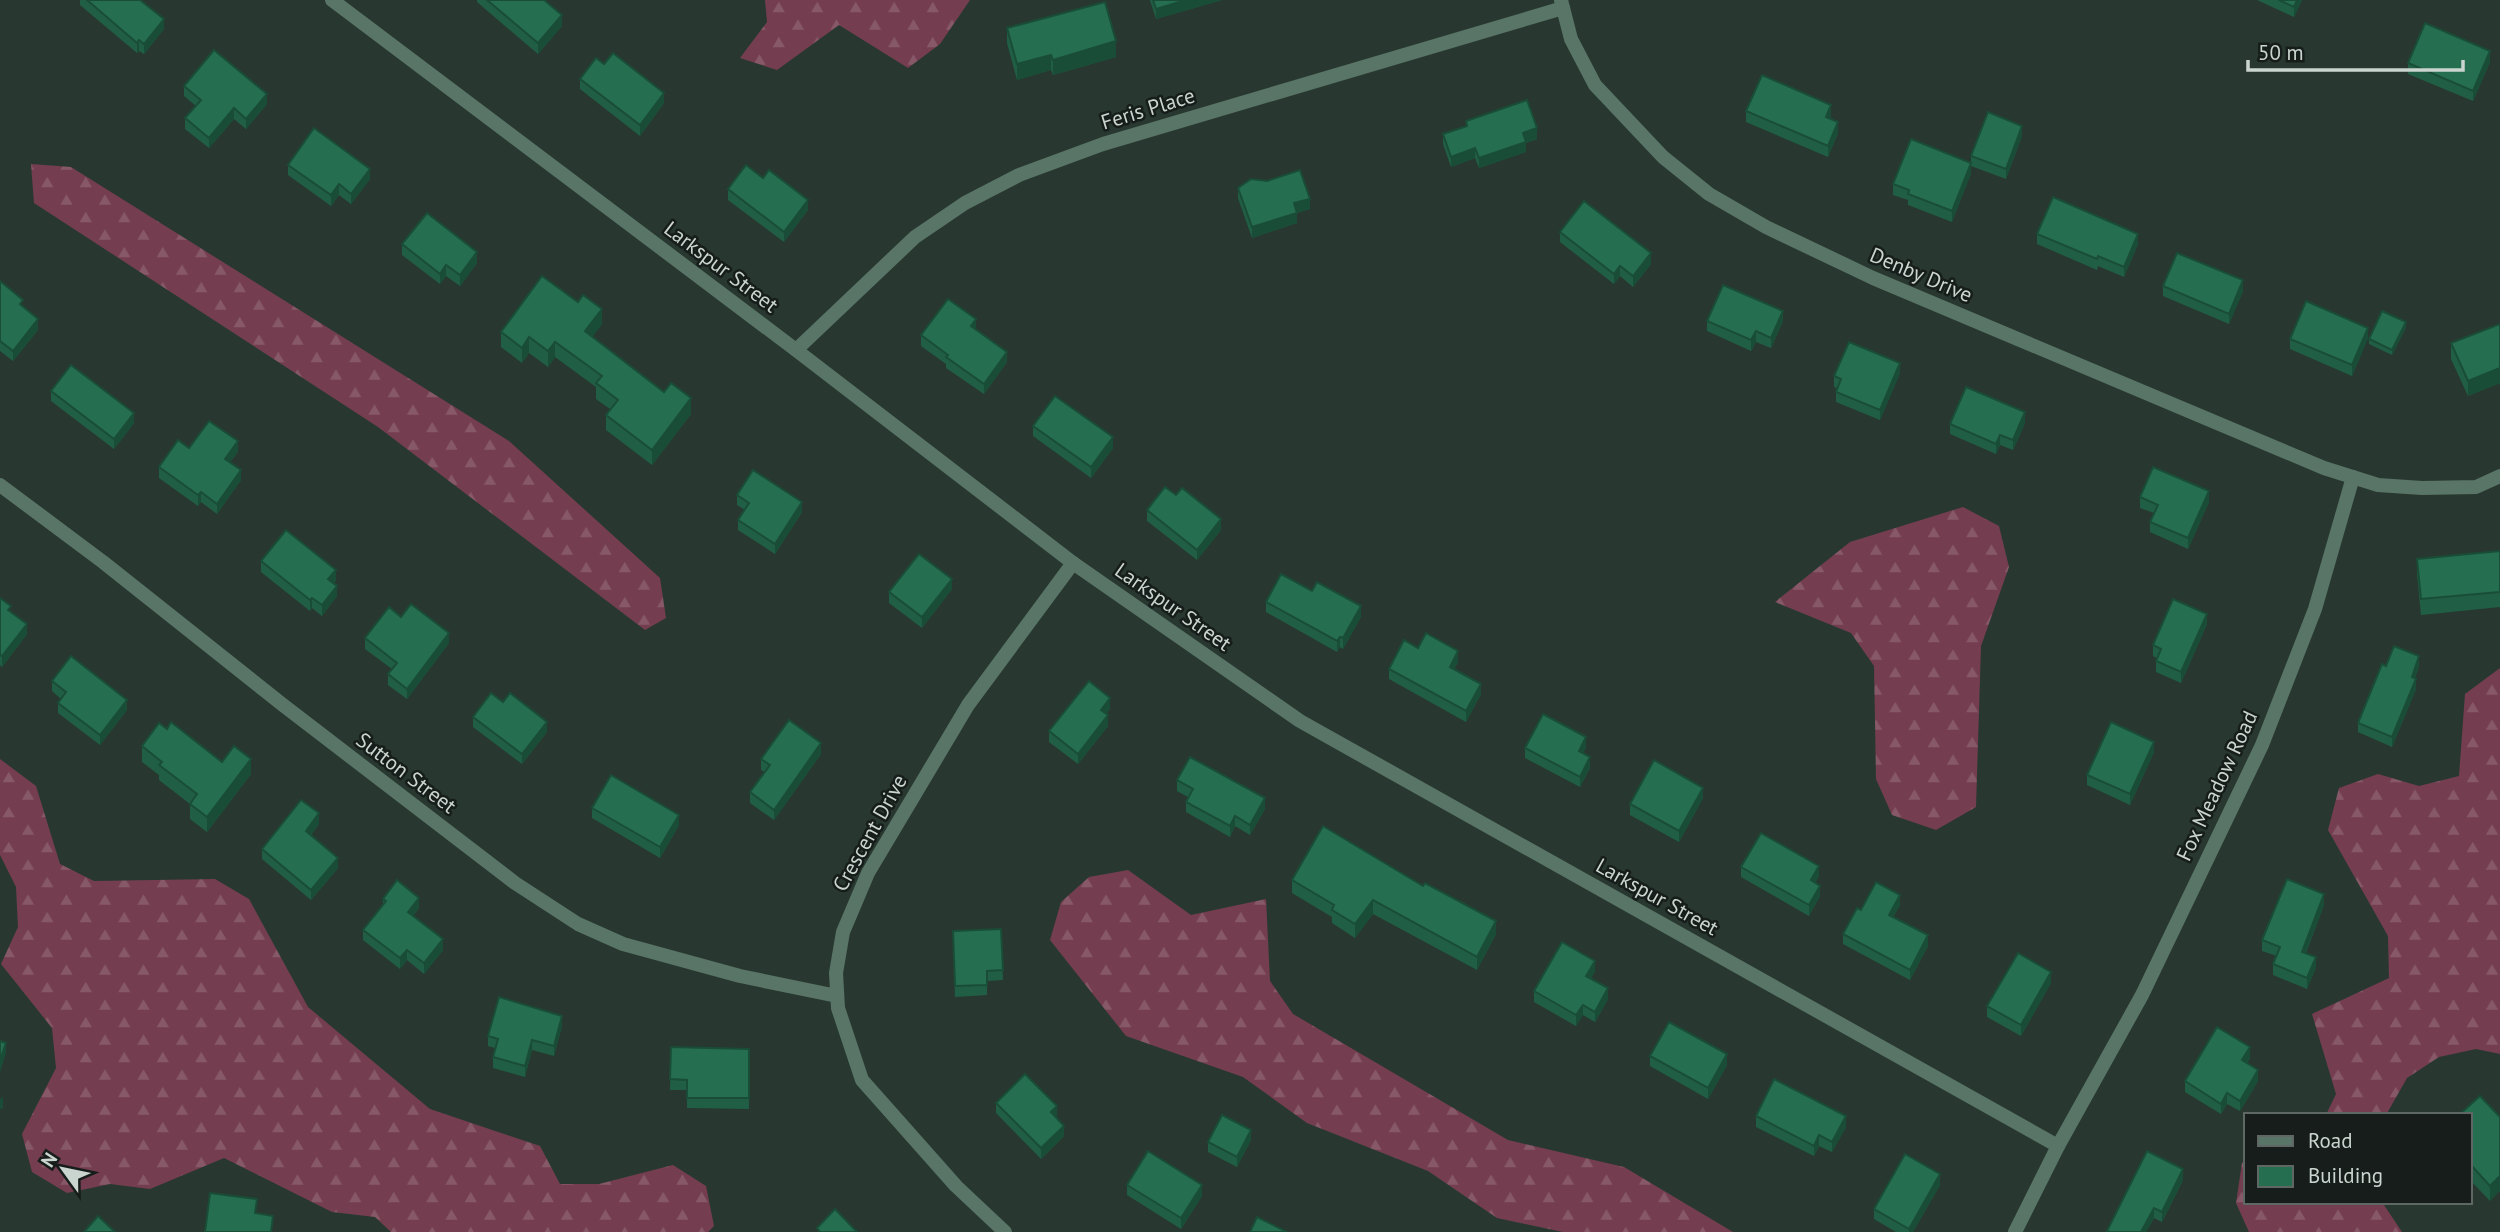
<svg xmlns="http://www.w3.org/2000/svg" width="2500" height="1232" font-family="'PT Sans',sans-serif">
	<defs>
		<pattern id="forest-firs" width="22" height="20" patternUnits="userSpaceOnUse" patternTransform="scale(1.75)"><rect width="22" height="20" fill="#743d50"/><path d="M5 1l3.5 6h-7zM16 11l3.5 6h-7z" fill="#865868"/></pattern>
	</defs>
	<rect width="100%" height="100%" fill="#283830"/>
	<g fill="url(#forest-firs)">
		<path d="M765,0H970L940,44L908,68L839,25L777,70L740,58L767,22Z"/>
		<path d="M31,164L71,167L509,441L660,578L666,618L645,630L378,427L34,203Z"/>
		<path d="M1963,507L1999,526L2009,567L1981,646L1976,807L1936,830L1892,815L1876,779L1874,666L1851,633L1775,602L1850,542Z"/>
		<path d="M2500,668V1054L2476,1049L2439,1057L2407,1078L2386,1115H2326L2336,1094L2312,1014L2389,978L2388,936L2328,830L2339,788L2378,774L2419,786L2459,776L2465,694Z"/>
		<path d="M0,759L36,786L60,864L94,881L215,879L249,899L308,1007L430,1109L540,1146L560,1184H599L673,1165L706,1186L714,1226L708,1232H391L375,1217L332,1212L224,1158L150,1189L110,1184L67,1193L32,1172L22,1134L56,1068L52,1028L1,964L18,927L16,887L0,855Z"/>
		<path d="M1128,870L1191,915L1266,899L1270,981L1293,1014L1508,1140L1624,1167L1733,1232H1563L1497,1218L1428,1171L1307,1123L1243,1077L1126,1036L1050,940L1061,902L1089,877Z"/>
		<path d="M2246,1161V1202H2382L2402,1232H2249L2236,1203L2242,1163Z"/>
	</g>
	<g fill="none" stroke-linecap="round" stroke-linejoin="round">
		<g stroke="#597567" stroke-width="14">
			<path d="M332,0L796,350L1073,563L1300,721L2058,1146"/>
			<path d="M1561,0L1571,39L1595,85L1663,157L1709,194L1766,227L1873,278L2324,468L2378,485L2422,488L2476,487L2500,476"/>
			<path d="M796,350L915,237L965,203L1019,175L1103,144L1563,8"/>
			<path d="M0,485L103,562L283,705L515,883L578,924L623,944L740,976L837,996"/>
			<path d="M1005,1232L956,1186L862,1080L838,1008L836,973L843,932L868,873L968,705L1073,563"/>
			<path d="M2015,1232L2058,1146L2142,995L2262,745L2315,609L2353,477"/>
		</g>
	</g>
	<g fill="#205f45">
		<path d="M80,0H140L164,29L144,54L139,51L137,53L80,5Z"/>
		<path d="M477,0H544L562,26L538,54L477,2Z"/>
		<path d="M1150,0H1222L1156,19Z"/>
		<path d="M2257,0H2302L2294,17Z"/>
		<path d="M1007,28L1116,57L1053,75L1051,70L1017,80L1007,43Z"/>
		<path d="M2490,62L2473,101L2408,74V63Z"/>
		<path d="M604,64L664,103L640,136L580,89V79Z"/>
		<path d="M184,86L267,104L246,129L234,119L209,148L185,129V118L196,106L184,96Z"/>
		<path d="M1746,111L1831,115L1830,119L1838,133L1828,157L1746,122Z"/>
		<path d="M1466,121L1537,139L1526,143V152L1479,168L1475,158L1451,167L1443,144V134L1466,126Z"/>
		<path d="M2022,136L2006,179L1971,166V156Z"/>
		<path d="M288,165L370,179L351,204L339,195L331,206L288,175Z"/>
		<path d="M1971,173L1952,222L1908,205V200L1893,195V184Z"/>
		<path d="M1267,181L1310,209L1297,213V223L1252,238L1238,198V188Z"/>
		<path d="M728,189L808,210L784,242L728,200Z"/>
		<path d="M1560,232L1651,264L1633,287L1620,276L1614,284L1560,242Z"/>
		<path d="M2037,234L2138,244L2124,277L2098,266L2097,270L2037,244Z"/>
		<path d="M402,244L477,263L460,286L446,276L440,284L402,255Z"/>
		<path d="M0,281L23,307L38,330L13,361L0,351Z"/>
		<path d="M2163,286L2243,291L2229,324L2163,296Z"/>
		<path d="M1707,321H1783L1771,348L1756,342L1751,351L1707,331Z"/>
		<path d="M602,324L592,337L691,414L652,465L606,430V415L610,409L596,399V387L555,357L548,367L529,353L522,363L501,347V332Z"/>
		<path d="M2500,324V383L2468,396L2451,359V343Z"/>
		<path d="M2406,327L2392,355L2369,344V339Z"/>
		<path d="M976,329L1007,362L984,394L946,368V364L921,346V335Z"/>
		<path d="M2368,338L2352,376L2290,349V339Z"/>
		<path d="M1900,373L1880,420L1836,402V392L1837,388L1834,387V376Z"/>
		<path d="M51,391L134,423L114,449L51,401Z"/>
		<path d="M2025,423L2013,450L2000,445L1996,454L1950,434V424Z"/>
		<path d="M1033,426L1113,448L1091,478L1033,436Z"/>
		<path d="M189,448L238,452L230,462L241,480L217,514L201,502L198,506L159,478V467Z"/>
		<path d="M737,495L802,512L775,554L738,530V520L745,510L737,505Z"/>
		<path d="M2140,497L2209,502L2188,549L2150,532V522L2154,513L2140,508Z"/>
		<path d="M1147,510L1221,530L1197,560L1147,521Z"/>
		<path d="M2500,551V607L2421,615L2417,574V559Z"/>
		<path d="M261,561L336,580L334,583L337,596L322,616L312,608L310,611L261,572Z"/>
		<path d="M952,589L922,628L889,603V592Z"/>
		<path d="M0,598L27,634L2,667L0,665Z"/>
		<path d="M1266,602L1361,617L1343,649L1340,647L1337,652L1266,612Z"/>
		<path d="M401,617L449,643L407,699L388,685V674L392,669L365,649V638Z"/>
		<path d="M2207,624L2181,683L2156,672V661L2157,658L2153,656V645Z"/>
		<path d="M1418,648L1458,662L1454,669L1481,694L1466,722L1389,679V669Z"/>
		<path d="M2386,666H2419L2415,678L2416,689L2392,747L2358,732V723Z"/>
		<path d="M52,681L127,710L100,745L58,713V703L61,699L52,691Z"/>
		<path d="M503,702L547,732L522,764L473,727V717Z"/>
		<path d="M1110,709L1106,714L1108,726L1078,764L1049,742V731Z"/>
		<path d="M167,729L222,762L251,774L207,832L190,819V804L159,780V775L142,762V746Z"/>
		<path d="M1586,747L1583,753L1590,768L1580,787L1525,758V748Z"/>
		<path d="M2154,752L2130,805L2087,785V775Z"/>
		<path d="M821,754L774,820L750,803V792L765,772L761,770V759Z"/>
		<path d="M1177,780L1265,809L1250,835L1235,826L1230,837L1186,812V802L1188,797L1177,791Z"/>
		<path d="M1703,798L1679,842L1630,815V804Z"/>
		<path d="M592,808L679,825L660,858L592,818Z"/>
		<path d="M319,824L311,835L338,868L311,900L262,859V849Z"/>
		<path d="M1323,826L1496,934L1477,970L1373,914L1355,938L1332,923V917L1292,893V880Z"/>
		<path d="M1741,867L1819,876L1815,883L1820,896L1809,916L1741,877Z"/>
		<path d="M383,899L419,908L413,916L443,950L424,974L407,960L400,969L363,940V930L383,906Z"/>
		<path d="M1900,905L1893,917L1928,946L1910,980L1843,944V934L1861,910Z"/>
		<path d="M2324,905L2306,953L2316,967L2307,989L2273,975V964L2277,956L2262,951V940Z"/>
		<path d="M1001,929L1003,980L987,981V995L955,997L953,931Z"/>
		<path d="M1595,971L1591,978L1608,999L1595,1022L1583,1015L1576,1026L1534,1002V991Z"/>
		<path d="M2051,983L2021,1036L1987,1017V1006Z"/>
		<path d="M562,1026L554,1056L532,1050L525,1077L493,1068V1057L495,1048L488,1046V1036Z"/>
		<path d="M671,1047L749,1049V1109L687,1108V1090H670Z"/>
		<path d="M1650,1056L1727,1065L1708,1099L1650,1066Z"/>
		<path d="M2250,1058L2247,1063L2258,1081L2240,1111L2227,1104L2221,1114L2185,1092V1081Z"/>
		<path d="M996,1103L1057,1117L1064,1136L1041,1159L996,1113Z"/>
		<path d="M2470,1115L2500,1117L2490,1201L2470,1180Z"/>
		<path d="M1756,1116L1846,1127L1832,1152L1819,1146L1814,1156L1756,1127Z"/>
		<path d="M1251,1140L1237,1167L1208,1152V1142Z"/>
		<path d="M2183,1180L2162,1222L2154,1218L2146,1232H2107V1231Z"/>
		<path d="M1127,1185L1202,1196L1181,1229L1127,1195Z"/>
		<path d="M1940,1185L1913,1232H1896L1874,1219V1209Z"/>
	</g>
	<g fill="#1a4d38">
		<path d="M1186,0H1222L1156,19V9Z"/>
		<path d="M2297,0H2302L2294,17V7Z"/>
		<path d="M562,15V26L538,54V43Z"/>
		<path d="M164,19V29L144,54V44Z"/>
		<path d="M139,40V51L137,53V43Z"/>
		<path d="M1116,41V57L1053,75V60Z"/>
		<path d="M2490,51V62L2473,101V91Z"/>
		<path d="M1051,55V70L1017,80V64Z"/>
		<path d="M664,93V103L640,136V125Z"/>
		<path d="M267,94V104L246,129V119Z"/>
		<path d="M1831,105V115L1826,128V117Z"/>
		<path d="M234,108V119L209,148V138Z"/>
		<path d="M1838,122V133L1828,157V146Z"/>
		<path d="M2022,126V136L2006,179V169Z"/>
		<path d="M1537,128V139L1526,143V152L1479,168V158L1523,133Z"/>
		<path d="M1475,148V158L1451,167V157Z"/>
		<path d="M1971,163V173L1952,222V211Z"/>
		<path d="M370,169V179L351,204V194Z"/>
		<path d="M339,184V195L331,206V195Z"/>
		<path d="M1310,199V209L1297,213V223L1252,238V227L1294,203Z"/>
		<path d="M808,200V210L784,242V232Z"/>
		<path d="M2138,234V244L2124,277V267Z"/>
		<path d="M477,252V263L460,286V275Z"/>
		<path d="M1651,253V264L1633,287V276Z"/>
		<path d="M446,265V276L440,284V274Z"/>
		<path d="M1620,266V276L1614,284V274Z"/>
		<path d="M2243,280V291L2229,324V314Z"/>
		<path d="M602,309V324L585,347V331Z"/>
		<path d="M1783,311V321L1771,348V338Z"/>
		<path d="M38,319V330L13,361V351Z"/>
		<path d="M976,319V329L971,326Z"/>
		<path d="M2406,322V327L2392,355V350Z"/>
		<path d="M2368,328V338L2352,376V365Z"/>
		<path d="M1756,331V342L1751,351V340Z"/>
		<path d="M529,337V353L522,363V348Z"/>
		<path d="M555,342V357L548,367V351Z"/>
		<path d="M1007,352V362L984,394V384Z"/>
		<path d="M1900,363V373L1880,420V410Z"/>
		<path d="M2500,368V383L2468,396V381Z"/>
		<path d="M691,398V414L652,465V450Z"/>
		<path d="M2025,412V423L2013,450V440Z"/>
		<path d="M134,413V423L114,449V439Z"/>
		<path d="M2000,435V445L1996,454V444Z"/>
		<path d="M1113,437V448L1091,478V467Z"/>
		<path d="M238,441V452L225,469V459Z"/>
		<path d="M241,470V480L217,514V504Z"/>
		<path d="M2209,491V502L2188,549V538Z"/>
		<path d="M201,492V502L198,506V495Z"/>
		<path d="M802,502V512L775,554V544Z"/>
		<path d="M1221,519V530L1197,560V550Z"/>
		<path d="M336,570V580L328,589V579Z"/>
		<path d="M952,579V589L922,628V617Z"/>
		<path d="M337,586V596L322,616V605Z"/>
		<path d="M312,598V608L310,611V600Z"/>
		<path d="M1361,606V617L1343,649V638Z"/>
		<path d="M2207,614V624L2181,683V672Z"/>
		<path d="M27,624V634L2,667V656Z"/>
		<path d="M449,633V643L407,699V689Z"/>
		<path d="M1340,637V647L1337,652V641Z"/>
		<path d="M1458,651V662L1450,677V667Z"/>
		<path d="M2419,656V666L2412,687V677Z"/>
		<path d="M2416,679V689L2392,747V737Z"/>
		<path d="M1481,684V694L1466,722V711Z"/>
		<path d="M1110,698V709L1101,721V710Z"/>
		<path d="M127,700V710L100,745V735Z"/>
		<path d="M1108,715V726L1078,764V754Z"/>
		<path d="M547,722V732L522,764V754Z"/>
		<path d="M1586,737V747L1579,761V751Z"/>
		<path d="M2154,742V752L2130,805V794Z"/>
		<path d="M821,743V754L774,820V810Z"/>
		<path d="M1590,757V768L1580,787V777Z"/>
		<path d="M251,759V774L207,832V817Z"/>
		<path d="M1703,788V798L1679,842V831Z"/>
		<path d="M1265,798V809L1250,835V825Z"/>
		<path d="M319,813V824L306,841V831Z"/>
		<path d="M679,815V825L660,858V847Z"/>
		<path d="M1235,816V826L1230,837V826Z"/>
		<path d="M338,858V868L311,900V890Z"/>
		<path d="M1819,866V876L1811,890V880Z"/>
		<path d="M1820,886V896L1809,916V905Z"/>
		<path d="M2324,894V905L2302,962V952Z"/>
		<path d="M1900,895V905L1889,925V915Z"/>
		<path d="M419,898V908L408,923V912Z"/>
		<path d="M1373,900V914L1355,938V924Z"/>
		<path d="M1496,921V934L1477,970V957Z"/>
		<path d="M1928,935V946L1910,980V970Z"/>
		<path d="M443,939V950L424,974V963Z"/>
		<path d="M407,950V960L400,969V958Z"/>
		<path d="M2316,957V967L2307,989V978Z"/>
		<path d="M1595,961V971L1586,986V976Z"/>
		<path d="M2051,972V983L2021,1036V1025Z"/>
		<path d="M1608,988V999L1595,1022V1012Z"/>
		<path d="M1583,1005V1015L1576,1026V1015Z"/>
		<path d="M562,1016V1026L554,1056V1046Z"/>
		<path d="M532,1040V1050L525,1077V1066Z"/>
		<path d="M6,1043V1053L0,1072V1061Z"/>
		<path d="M2250,1047V1058L2242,1071V1060Z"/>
		<path d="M1727,1054V1065L1708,1099V1088Z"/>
		<path d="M2258,1070V1081L2240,1111V1101Z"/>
		<path d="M2227,1093V1104L2221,1114V1104Z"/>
		<path d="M3,1097V1108L0,1109V1099Z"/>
		<path d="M1057,1106V1117L1051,1122V1112Z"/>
		<path d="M1846,1116V1127L1832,1152V1142Z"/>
		<path d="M1064,1126V1136L1041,1159V1148Z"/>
		<path d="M1251,1130V1140L1237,1167V1157Z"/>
		<path d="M1819,1135V1146L1814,1156V1146Z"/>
		<path d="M2183,1169V1180L2162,1222V1212Z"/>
		<path d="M1940,1174V1185L1913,1232H1909V1229Z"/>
		<path d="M2500,1176V1191L2490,1201V1186Z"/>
		<path d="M1202,1185V1196L1181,1229V1218Z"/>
		<path d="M2154,1208V1218L2146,1232H2141Z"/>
	</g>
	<g fill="#256e50" stroke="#1a4d38" stroke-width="2">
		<path d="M87,0H140L164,19L144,44L139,40L137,43Z"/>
		<path d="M487,0H544L562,15L538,43Z"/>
		<path d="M1153,0H1186L1156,9Z"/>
		<path d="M2279,0H2297L2294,7Z"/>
		<path d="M1105,2L1116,41L1053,60L1051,55L1017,64L1007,28Z"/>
		<path d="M2425,23L2490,51L2473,91L2408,63Z"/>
		<path d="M214,50L267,94L246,119L234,108L209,138L185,118L201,100L184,86Z"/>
		<path d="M613,53L664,93L640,125L580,79L596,58L604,64Z"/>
		<path d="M1762,75L1831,105L1826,117L1838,122L1828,146L1746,111Z"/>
		<path d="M1527,100L1537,128L1523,133L1526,142L1479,158L1475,148L1451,157L1443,134L1467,126L1466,121Z"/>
		<path d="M1988,112L2022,126L2006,169L1971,156Z"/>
		<path d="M314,128L370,169L351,194L339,184L331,195L288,165Z"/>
		<path d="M1911,139L1971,163L1952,211L1908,194L1909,190L1893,184Z"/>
		<path d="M746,165L763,178L769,170L808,200L784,232L728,189Z"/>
		<path d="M1300,170L1310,199L1294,203L1297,213L1252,227L1238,188L1251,179L1267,181Z"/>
		<path d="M2053,197L2138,234L2124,267L2098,256L2097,259L2037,234Z"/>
		<path d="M1584,201L1651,253L1633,276L1620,266L1614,274L1560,232Z"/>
		<path d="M427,213L477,252L460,275L446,265L440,274L402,244Z"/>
		<path d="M2177,253L2243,280L2229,314L2163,286Z"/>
		<path d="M542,276L578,302L583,295L602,309L585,331L664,392L671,383L691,398L652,450L606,415L618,400L596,383L602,376L555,342L548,351L529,337L522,348L501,332Z"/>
		<path d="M0,281L23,300L20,304L38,319L13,351L0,341Z"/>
		<path d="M1723,285L1783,311L1771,338L1756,331L1751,340L1707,321Z"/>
		<path d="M948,299L976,319L971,326L1007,352L984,384L946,357L948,355L921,335Z"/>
		<path d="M2306,301L2368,328L2352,365L2290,339Z"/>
		<path d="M2382,311L2406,322L2392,350L2369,339Z"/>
		<path d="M2500,324V368L2468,381L2451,343Z"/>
		<path d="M1849,342L1900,363L1880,410L1836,392L1841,379L1834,376Z"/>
		<path d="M71,365L134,413L114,439L51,391Z"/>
		<path d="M1966,387L2025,412L2013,440L2000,435L1996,444L1950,424Z"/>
		<path d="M1055,396L1113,437L1091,467L1033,426Z"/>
		<path d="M209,421L238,441L225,459L241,470L217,504L201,492L198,495L159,467L178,440L189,448Z"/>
		<path d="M2153,467L2209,491L2188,538L2150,522L2158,505L2140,497Z"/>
		<path d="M753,470L802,502L775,544L738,520L749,503L737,495Z"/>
		<path d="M1165,487L1176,495L1182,488L1221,519L1197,550L1147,510Z"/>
		<path d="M286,530L336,570L328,579L337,586L322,605L312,598L310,600L261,561Z"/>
		<path d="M2500,551V592L2421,599L2417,559Z"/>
		<path d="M919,554L952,579L922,617L889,592Z"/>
		<path d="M1281,574L1312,591L1317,582L1361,606L1343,638L1340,637L1337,641L1266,602Z"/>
		<path d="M0,598L11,606L8,610L27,624L2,656L0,655Z"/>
		<path d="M2173,599L2207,614L2181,672L2156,661L2161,649L2153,645Z"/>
		<path d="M411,604L449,633L407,689L388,674L397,663L365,638L389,607L401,617Z"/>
		<path d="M1426,633L1458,651L1450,667L1481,684L1466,711L1389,669L1404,640L1418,648Z"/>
		<path d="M2394,646L2419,656L2412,677L2416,679L2392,737L2358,723L2382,664L2386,666Z"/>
		<path d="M71,656L127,700L100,735L58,703L66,692L52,681Z"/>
		<path d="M1089,681L1110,698L1101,710L1108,715L1078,754L1049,731Z"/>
		<path d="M491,693L503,702L510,693L547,722L522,754L473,717Z"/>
		<path d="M1543,714L1586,737L1579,751L1590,757L1580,777L1525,748Z"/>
		<path d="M789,720L821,743L774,810L750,792L770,765L761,759Z"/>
		<path d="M171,722L222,762L234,746L251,759L207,817L190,804L197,794L159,765L162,762L142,746L159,723L167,729Z"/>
		<path d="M2111,722L2154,742L2130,794L2087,775Z"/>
		<path d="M1190,757L1265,798L1250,825L1235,816L1230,826L1186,802L1193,789L1177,780Z"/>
		<path d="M1654,760L1703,788L1679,831L1630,804Z"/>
		<path d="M611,775L679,815L660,847L592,808Z"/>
		<path d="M301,800L319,813L306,831L338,858L311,890L262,849Z"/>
		<path d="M1323,826L1423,886L1425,883L1496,921L1477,957L1373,900L1355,924L1332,910L1334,905L1292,880Z"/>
		<path d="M1761,833L1819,866L1811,880L1820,886L1809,905L1741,867Z"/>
		<path d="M2287,879L2324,894L2302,952L2316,957L2307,978L2273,964L2280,947L2262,940Z"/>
		<path d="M397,880L419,898L408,912L443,939L424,963L407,950L400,958L363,930L386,901L383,899Z"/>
		<path d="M1876,882L1900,895L1889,915L1928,935L1910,970L1843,934L1857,908L1861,910Z"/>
		<path d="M1001,929L1003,970L987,971V985L955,986L953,931Z"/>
		<path d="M1562,942L1595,961L1586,976L1608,988L1595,1012L1583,1005L1576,1015L1534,991Z"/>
		<path d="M2018,953L2051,972L2021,1025L1987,1006Z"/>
		<path d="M499,997L562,1016L554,1046L532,1040L525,1066L493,1057L498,1039L488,1036Z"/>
		<path d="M1669,1022L1727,1054L1708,1088L1650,1056Z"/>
		<path d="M2217,1027L2250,1047L2242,1060L2258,1070L2240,1101L2227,1093L2221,1104L2185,1081Z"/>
		<path d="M0,1041L6,1043L0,1061Z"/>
		<path d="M671,1047L749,1049V1098H687V1080L670,1079Z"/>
		<path d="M1025,1074L1057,1106L1051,1112L1064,1126L1041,1148L996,1103Z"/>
		<path d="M1774,1079L1846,1116L1832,1142L1819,1135L1814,1146L1756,1116Z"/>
		<path d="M2480,1096L2500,1117V1176L2490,1186L2470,1164V1115H2459Z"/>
		<path d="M1222,1115L1251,1130L1237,1157L1208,1142Z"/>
		<path d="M1148,1151L1202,1185L1181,1218L1127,1185Z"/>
		<path d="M2147,1151L2183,1169L2162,1212L2154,1208L2141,1232H2110L2107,1231Z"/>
		<path d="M1905,1154L1940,1174L1909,1229L1874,1209Z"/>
		<path d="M210,1193L257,1199L255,1213L273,1216L271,1232H205Z"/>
		<path d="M835,1209L857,1232H820L817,1228Z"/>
		<path d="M98,1216L115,1232H84Z"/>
		<path d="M1257,1217L1287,1232H1250Z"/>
	</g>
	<g text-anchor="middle" stroke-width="5" stroke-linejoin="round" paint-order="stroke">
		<g font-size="21" fill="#cbd5d0" stroke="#161d1a">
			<text transform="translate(1148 109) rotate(-17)" y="7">Feris Place</text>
			<text transform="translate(721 267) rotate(37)" y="7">Larkspur Street</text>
			<text transform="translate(1921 275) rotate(23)" y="7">Denby Drive</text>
			<text transform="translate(1173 607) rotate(35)" y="7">Larkspur Street</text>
			<text transform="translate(406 773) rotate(37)" y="7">Sutton Street</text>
			<text transform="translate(2217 786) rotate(-65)" y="7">Fox Meadow Road</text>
			<text transform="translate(870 833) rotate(-61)" y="7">Crescent Drive</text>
			<text transform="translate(1657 897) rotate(29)" y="7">Larkspur Street</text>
		</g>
	</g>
	<rect x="2244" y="1113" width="228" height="91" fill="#161d1a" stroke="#5e6763" stroke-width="2"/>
	<rect x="2258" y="1136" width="35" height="10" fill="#597567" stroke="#5e6763" stroke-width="2"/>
	<text x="2308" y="1148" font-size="21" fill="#cbd5d0">Road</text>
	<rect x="2258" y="1166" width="35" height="21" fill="#256e50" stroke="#5e6763" stroke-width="2"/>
	<text x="2308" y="1183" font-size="21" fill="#cbd5d0">Building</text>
	<g transform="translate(63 1169) rotate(303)" stroke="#161d1a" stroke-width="5" paint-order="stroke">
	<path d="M0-5L12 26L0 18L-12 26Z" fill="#cbd5d0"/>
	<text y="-10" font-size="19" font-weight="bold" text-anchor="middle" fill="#cbd5d0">N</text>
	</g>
	<path d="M2248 60v10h215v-10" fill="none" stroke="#cbd5d0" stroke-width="3.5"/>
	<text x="2258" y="60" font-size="21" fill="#cbd5d0" stroke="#161d1a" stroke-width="5" paint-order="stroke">50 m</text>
</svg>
